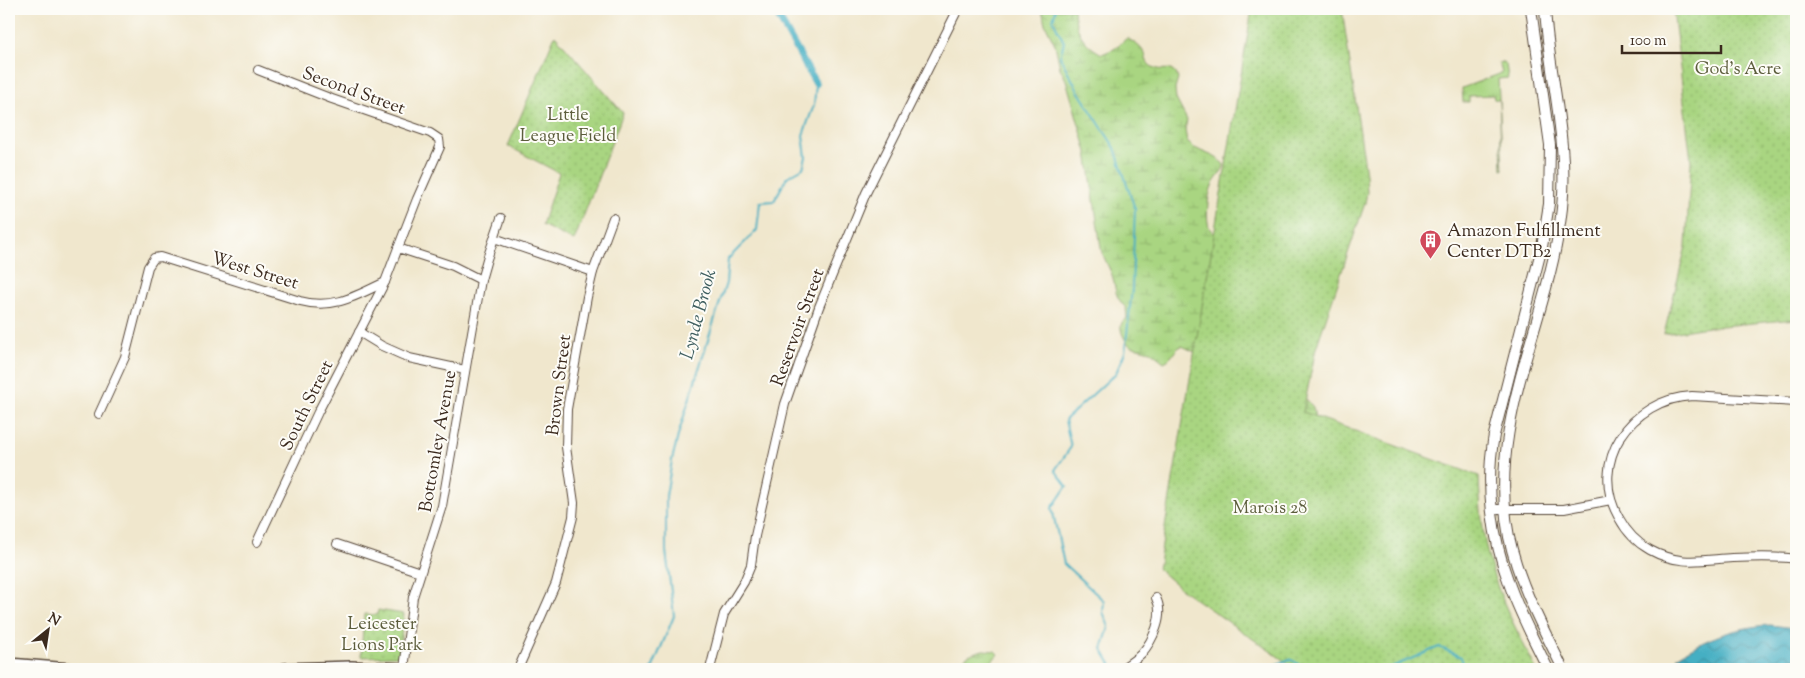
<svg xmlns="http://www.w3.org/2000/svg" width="1805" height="678" font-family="'Sorts Mill Goudy',serif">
	<defs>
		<pattern id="grass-tufts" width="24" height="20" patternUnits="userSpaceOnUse" patternTransform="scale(1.25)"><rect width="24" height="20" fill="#a9d581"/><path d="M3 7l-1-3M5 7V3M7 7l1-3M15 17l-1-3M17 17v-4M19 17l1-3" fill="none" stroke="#92b76f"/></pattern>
		<pattern id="wetland-marsh" width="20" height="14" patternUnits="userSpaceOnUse" patternTransform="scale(1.25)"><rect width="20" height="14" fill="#a9d581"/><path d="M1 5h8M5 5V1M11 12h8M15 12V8" fill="none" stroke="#92b76f"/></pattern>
		<pattern id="park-dots" width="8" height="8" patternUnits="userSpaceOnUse" patternTransform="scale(1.25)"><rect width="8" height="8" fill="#a9d581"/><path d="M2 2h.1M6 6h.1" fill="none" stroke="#92b76f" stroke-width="1.8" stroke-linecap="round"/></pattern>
		<pattern id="water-waves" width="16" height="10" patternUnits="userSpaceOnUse" patternTransform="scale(1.25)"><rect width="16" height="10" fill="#45afc3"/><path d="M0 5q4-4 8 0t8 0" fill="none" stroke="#3b8f9e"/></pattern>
	</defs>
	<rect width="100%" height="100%" fill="#fdfcf7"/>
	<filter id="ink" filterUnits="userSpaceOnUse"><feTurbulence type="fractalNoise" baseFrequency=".02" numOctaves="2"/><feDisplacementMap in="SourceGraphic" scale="10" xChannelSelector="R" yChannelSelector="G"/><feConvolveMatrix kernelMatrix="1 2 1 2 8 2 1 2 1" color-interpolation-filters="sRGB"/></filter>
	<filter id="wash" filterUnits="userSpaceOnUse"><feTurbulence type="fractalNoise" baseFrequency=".0096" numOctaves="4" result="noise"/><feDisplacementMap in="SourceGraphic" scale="20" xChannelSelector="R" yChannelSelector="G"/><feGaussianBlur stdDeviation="1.12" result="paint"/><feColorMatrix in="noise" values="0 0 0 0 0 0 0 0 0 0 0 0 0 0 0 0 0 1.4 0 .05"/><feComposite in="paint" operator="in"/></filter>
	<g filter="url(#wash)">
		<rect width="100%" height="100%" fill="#f0e7cd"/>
		<path fill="url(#grass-tufts)" stroke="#728050" d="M1502,62L1506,64L1508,78L1498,79L1503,170H1502L1499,100L1494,99L1493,95L1469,96V102H1463L1462,88L1502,73L1499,63Z"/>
		<g fill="url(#wetland-marsh)" stroke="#728050">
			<path d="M1042,9H1074C1075,30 1083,44 1102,54L1114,49L1127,38C1133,42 1139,45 1143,51C1146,55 1145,54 1146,59C1150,70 1160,70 1171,69L1176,73L1178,79L1175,89L1176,99L1187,120L1185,130L1187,142C1190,144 1193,148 1197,149C1206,154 1218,156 1224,165C1223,172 1215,179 1212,186C1208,194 1205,221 1210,229C1212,232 1214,233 1216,235L1299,392L1313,407L1316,423L1197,353L1182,346C1173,349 1174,358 1164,362L1150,351L1130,346C1123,338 1115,324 1127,318L1126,308C1113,294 1117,291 1112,275C1108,265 1103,257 1101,248L1087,152L1066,80L1060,68L1055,44L1045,24Z"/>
			<path d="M983,650L995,651L998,654C985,670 981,671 961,669C961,655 971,654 983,650Z"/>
		</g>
		<g fill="url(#park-dots)" stroke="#728050">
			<path d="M1252,9H1342L1366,174L1367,192L1365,203L1316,348L1303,412L1479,476C1480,505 1482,535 1490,563C1500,600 1519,635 1536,669H1296L1181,589L1158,569Z"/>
			<path d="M1673,9H1796V319L1701,328L1664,334L1686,246L1691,161Z"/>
			<path d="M555,35L623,113L574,241L542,225L559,173L508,146Z"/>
			<path d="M378,610L404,614L399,653L397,656L361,657L364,614L377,615Z"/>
		</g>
		<path fill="url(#water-waves)" stroke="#406c70" d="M1770,625L1796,628V669H1681L1677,663L1678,656C1707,638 1736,627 1770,625Z"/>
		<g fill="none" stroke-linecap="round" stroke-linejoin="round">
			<g stroke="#45afc3" stroke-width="2">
				<path d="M1056,9L1053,20L1064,42L1060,57L1080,94L1115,148L1135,209L1132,289L1125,352L1116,373L1065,420L1071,447L1055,470L1067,486L1052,508L1064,564L1104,601L1103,612L1109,627L1102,649L1113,667"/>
				<path d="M652,669L674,616L666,551V496L672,460L679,432L726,283L728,259L757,230L760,202L774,201L787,177L803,168L806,157L803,135L814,105L816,84"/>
				<path d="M1265,669L1290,659L1308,669"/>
				<path d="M1387,669L1439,647L1461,657L1465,669"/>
			</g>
			<path stroke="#45afc3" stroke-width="7" d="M774,9L816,84"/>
		</g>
	</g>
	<g filter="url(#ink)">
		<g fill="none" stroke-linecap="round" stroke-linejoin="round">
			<defs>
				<g id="minor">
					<path d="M258,70L332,99L430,133L439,139L440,147L417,199L398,248"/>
					<path d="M494,238L593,272"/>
					<path d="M359,332L382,346L409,358L465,370"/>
					<path d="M1796,402L1692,396C1631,399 1587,462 1619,518C1626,531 1637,543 1650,550C1679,566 1701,560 1732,558C1753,557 1775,556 1796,559"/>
					<path d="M99,414L125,357L148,267L154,258L160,257L300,301C333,310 356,296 385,282L398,248L453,266L481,280"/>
					<path d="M1492,509H1564L1611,500"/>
					<path d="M257,542L318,412L385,282"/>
					<path d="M337,544L420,572"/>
					<path d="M404,669L413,597L442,506L481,280L487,259L501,218"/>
					<path d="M518,669L556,583L573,517L574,503L566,447L567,409L587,297L593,272L613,218"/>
					<path d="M710,669L724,614L744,582L751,565L755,536L785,404L819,307L866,193L958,9"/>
					<path d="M1121,669C1128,664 1135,660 1141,654C1153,641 1165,615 1156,598"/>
				</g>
				<g id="major">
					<path d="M1531,9L1550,145L1549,204L1542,247L1494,435C1485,485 1492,538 1510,586C1520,614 1535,642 1548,669"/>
					<path d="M1545,9C1549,75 1569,141 1562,208C1550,320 1486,421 1509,537C1519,584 1542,626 1563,669"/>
				</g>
				<g id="highway">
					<path d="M9,664L70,669"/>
					<path d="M285,669L351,667L402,669"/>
				</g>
			</defs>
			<use href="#minor" stroke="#564638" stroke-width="10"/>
			<use href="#major" stroke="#564638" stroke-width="12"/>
			<use href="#highway" stroke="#564638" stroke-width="14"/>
			<use href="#minor" stroke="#fff" stroke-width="8"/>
			<use href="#major" stroke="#fff" stroke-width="10"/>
			<use href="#highway" stroke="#fff" stroke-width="11"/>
		</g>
	</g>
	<defs>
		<symbol id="building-pin" viewBox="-11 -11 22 30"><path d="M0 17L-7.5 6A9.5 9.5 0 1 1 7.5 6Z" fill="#d1495b" stroke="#fdfcf7"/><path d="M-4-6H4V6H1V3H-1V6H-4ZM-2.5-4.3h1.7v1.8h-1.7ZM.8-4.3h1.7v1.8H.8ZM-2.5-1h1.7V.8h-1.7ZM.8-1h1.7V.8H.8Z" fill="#fff"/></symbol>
	</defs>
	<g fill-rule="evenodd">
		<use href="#building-pin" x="1418" y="228" width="25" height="34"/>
	</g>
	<g text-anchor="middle" stroke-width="4" stroke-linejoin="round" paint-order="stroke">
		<g font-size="18" fill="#5c5d3c" stroke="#fdfcf7">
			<text x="1738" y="74">God's Acre</text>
			<text x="568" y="120">Little<tspan x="568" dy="21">League Field</tspan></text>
			<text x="1270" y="513">Marois 28</text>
			<text x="382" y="629">Leicester<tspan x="382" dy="21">Lions Park</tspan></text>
		</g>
		<g font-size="18" fill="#3b2a1e" stroke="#fdfcf7">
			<text transform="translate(354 90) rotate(20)" y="6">Second Street</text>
			<text transform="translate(255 270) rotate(17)" y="6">West Street</text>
			<text transform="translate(797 327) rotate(-70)" y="6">Reservoir Street</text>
			<text transform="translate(558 385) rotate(-83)" y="6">Brown Street</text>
			<text transform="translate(306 405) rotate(-64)" y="6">South Street</text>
			<text transform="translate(437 441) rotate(-80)" y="6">Bottomley Avenue</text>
		</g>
		<g font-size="18" fill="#3b2a1e" stroke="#fdfcf7" text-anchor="start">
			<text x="1447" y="236">Amazon Fulfillment<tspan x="1447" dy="21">Center DTB2</tspan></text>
		</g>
		<g font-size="19" font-style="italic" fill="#3f5f60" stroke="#fdfcf7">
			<text transform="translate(697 314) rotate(-75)" y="7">Lynde Brook</text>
		</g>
	</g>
	<rect width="1805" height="678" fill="none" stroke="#fdfcf7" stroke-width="30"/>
	<g transform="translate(48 630) rotate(30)" stroke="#fdfcf7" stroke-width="4" paint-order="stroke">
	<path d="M0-4L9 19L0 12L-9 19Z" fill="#3b2a1e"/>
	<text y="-8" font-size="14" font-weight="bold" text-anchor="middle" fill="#3b2a1e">N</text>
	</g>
	<path d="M1622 45v8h99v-8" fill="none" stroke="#3b2a1e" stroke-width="2.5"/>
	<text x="1630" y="45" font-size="15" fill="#3b2a1e" stroke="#fdfcf7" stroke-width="4" paint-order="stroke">100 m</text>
</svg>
